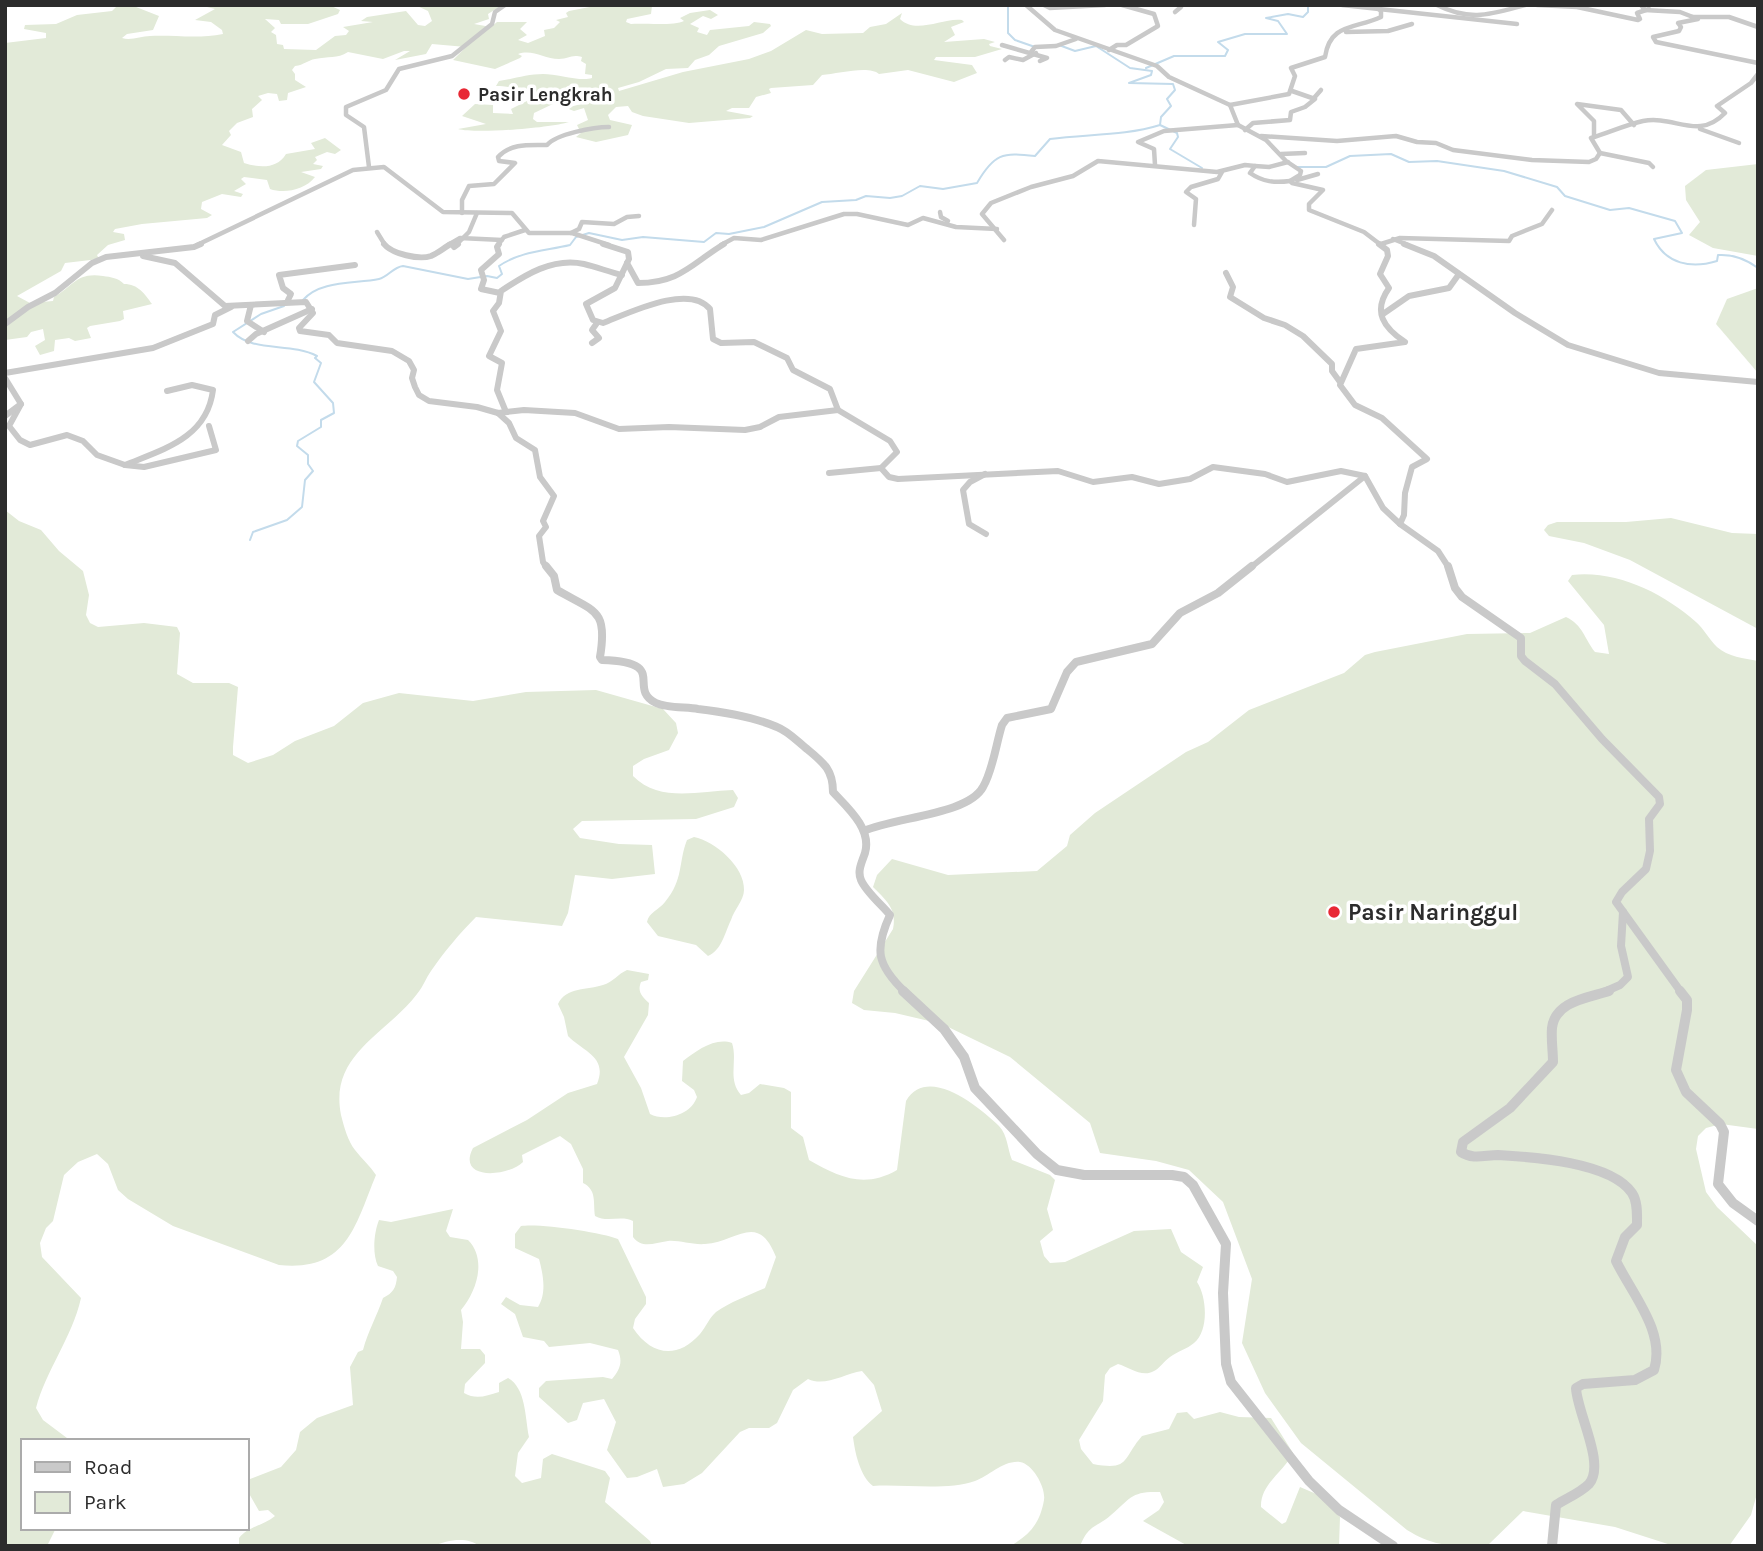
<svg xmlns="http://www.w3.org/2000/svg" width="1763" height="1551" font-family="Karla,sans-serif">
	<rect width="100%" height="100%" fill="#fff"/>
	<g fill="#e2ead8">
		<path d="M118,5H131L159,16L153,30L127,34L122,38C131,41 141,36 150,36C175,35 199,39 223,34L222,30L211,22L195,20L215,9L199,5H329L340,10L338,14L308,24H281L279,20L265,19L275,28L271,32L276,35L277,44L283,45L284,49L316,50L335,36L346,35L349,31L343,27L373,22L361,21L367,17L406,11L418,25L425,26L432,21L428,11L415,5H502L488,14L489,19L474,24L491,27L497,22H527L520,29L527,35L518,40L528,43L545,36L544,30L554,28L560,22L556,20L568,17L566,13L569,11L600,5H655L652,6L651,14L627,19L626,22L631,24C644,23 675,26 684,21L680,18L690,13L710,10L718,15L711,19L703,16L690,24L699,28L697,32L707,35L710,30L749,26L754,22L770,24L771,26L763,33L719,46L709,55L695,60L688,68L666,69L639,82L618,88L619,91L683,72L749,59L771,51L806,30L822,34L863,33L870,27L886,24L902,13L900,19C916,35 944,17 962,20L964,22L951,27L955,35L944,42L984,39L995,42L989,44L990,46L1002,49L975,57H936L934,60L972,65L977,73L954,82L908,70L879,74C869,65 837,74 822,75L813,85L771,88L769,89L771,93L756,97L749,108H732L726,111L753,116L750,118L689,123L643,116L632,112L628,106L616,107L608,115L610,120L632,125L628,135L596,142L576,137L581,133L577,125L588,120L584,108L574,111L566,108L581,104L577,100L555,103L534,113L533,119L537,122H569C550,128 476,134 458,129L486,124L462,116L475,104L493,105V113L513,114L511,109L529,100L530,94C521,89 507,86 496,86L499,81C513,79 528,74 543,74C557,74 581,82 592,78V75L585,74L586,64L581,61L582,57C571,54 569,59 559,59C544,59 533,49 518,54L522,56L520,58L495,69L453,60L466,47L432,44L426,54L395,60L410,51H404L383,59L348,52C337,59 328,56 315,59C308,60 304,65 295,66L292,70L295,74V80L306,87L288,93L287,100L279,101L277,94L268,93L258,96L262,100L252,109L253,117L237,123L229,131L231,135L222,145L241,152L244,163C260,168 277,169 286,154L315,149L311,143L325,138L341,150L335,154L327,152L315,157L317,160L313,164L323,166L321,169L301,172L315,177C305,190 284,194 270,189L267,180L244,177L241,179L246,184L234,191L243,194L241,197L222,194L202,202L201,209L212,215L207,218L142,224L115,229L113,232L124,234L125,240L108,245L97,255L99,259L65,263L61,271L17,296L30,303L53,301L54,297C74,286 76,272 103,276C111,277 118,278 124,284C138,284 145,294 152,304L123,311L124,319L120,321L90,326L87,328L91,338L75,341L69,338L55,340L54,351L40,355L35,346L45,340L43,329L31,332L27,337L5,340V43L46,38V33L24,29L25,25L56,24L77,15L112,11Z"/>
		<path d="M1758,164V256L1713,248L1689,235L1700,222L1686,200L1685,186L1706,170Z"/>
		<path d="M1758,288V373L1716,324L1727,299Z"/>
		<path d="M5,510L19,521L41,530L59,551L83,571L89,595L86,615L90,623L98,627L144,623L177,627L180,633L177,674L193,683H229L238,687L233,747V755L248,763L273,755L295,741L334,726L363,703L399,693L473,701L526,692L596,690L663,709L676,723L678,733L669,750L644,759L633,766V776C660,803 698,791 733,790L738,798L734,807L696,819L582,821L573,829L580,838L619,844L652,845L655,874L612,879L575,875L568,913L562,926L476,917C460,933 444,952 431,971C426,978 423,987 417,994C386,1035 329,1054 341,1115C344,1127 348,1141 355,1150C362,1159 370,1166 376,1175C355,1226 347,1272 279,1265L173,1226L128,1199L118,1190L108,1164L97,1154L78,1162L64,1175L53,1221L46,1228L40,1243L42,1257L81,1298C72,1338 46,1370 36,1408L43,1420L71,1441H23V1528H56L47,1546H5Z"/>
		<path d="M1671,518L1732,533L1758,534V629L1630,560L1584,543L1549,536L1544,530L1548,525L1557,522H1626Z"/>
		<path d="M1572,575C1617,570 1663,593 1696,622C1704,629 1709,639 1717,647C1728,657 1744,658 1758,661V1129L1721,1124L1706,1128L1698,1136L1696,1149L1706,1192L1717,1207L1758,1246V1490L1751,1515L1729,1546H1674L1615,1527L1523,1511L1487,1546C1455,1546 1436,1548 1407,1530L1301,1443L1265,1393L1242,1343L1252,1279L1223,1202L1189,1170L1156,1161L1100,1153L1090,1123L1010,1057L942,1024L895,1013L864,1010L852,1003L854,991L893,929C897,909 887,901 873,887L877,875L892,859L948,875L1037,871L1067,846L1070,835L1095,813L1186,752L1208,742L1249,710L1344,673L1365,655L1375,652L1467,634L1530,633L1566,617C1583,625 1584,638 1595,652L1609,654L1604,625L1568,581Z"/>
		<path d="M694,837C715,841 745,867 744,890C744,900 734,910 731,920C725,932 722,950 708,956L696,945L658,936L647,922C649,912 659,910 665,902C684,879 678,863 687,840Z"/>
		<path d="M627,970L649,974L648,980L641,982C637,992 642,996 649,1003L648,1015L624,1057L641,1088L650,1114C665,1122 691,1115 697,1097L694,1090L682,1081L683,1061C696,1051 715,1037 732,1043C738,1061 727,1079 741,1095L749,1093L760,1084L784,1088L791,1092V1128L803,1137L809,1160C839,1177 864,1189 897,1170L906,1101C928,1064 980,1108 999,1126C1008,1136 1007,1148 1012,1160L1050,1175L1055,1180L1047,1209L1053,1230L1040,1241L1044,1256L1050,1263L1065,1262L1134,1231L1171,1229L1181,1252L1203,1267L1197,1282C1207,1297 1209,1331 1194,1343C1187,1349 1178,1351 1170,1357C1165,1360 1159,1369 1154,1371C1142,1378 1129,1367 1118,1364L1110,1368L1105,1375L1103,1401L1079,1440L1081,1449L1093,1464C1130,1471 1122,1459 1142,1436L1169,1429L1177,1413L1187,1412L1194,1419L1220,1412L1239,1417L1271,1418L1293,1453C1284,1472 1260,1484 1261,1507L1282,1524L1286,1522L1300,1487L1321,1496L1340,1517L1339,1546H1188L1143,1521L1159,1510L1164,1502L1160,1492C1131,1491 1131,1498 1111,1515C1095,1529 1090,1523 1080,1546H1010C1030,1535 1040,1523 1044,1500C1046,1488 1033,1464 1020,1462C1004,1460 989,1476 975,1481C947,1491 903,1484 873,1486C860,1476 855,1453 853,1437L882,1411L874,1385L862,1371C844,1374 825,1387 808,1379L793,1390L777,1423L769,1428H749L740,1432L702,1473L684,1484L663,1487L657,1469L637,1477L627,1478L607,1450L616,1422L604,1399L583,1403L577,1420L568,1423L539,1397V1388L546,1381L603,1377L612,1379C620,1370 623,1362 618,1350L590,1343L549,1347L544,1341L523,1337L515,1314L501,1304L506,1297L520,1305L538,1307C547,1293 543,1274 539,1259L515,1248V1234L521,1226C538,1223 601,1232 618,1239L646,1297V1304L635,1319L633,1328C651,1355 677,1360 700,1334C706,1327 709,1318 716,1312C730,1302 749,1295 765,1288L776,1257C758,1211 737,1242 705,1244C692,1245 679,1240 668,1241C654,1243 642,1249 633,1237V1221C621,1215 607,1223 595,1216C593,1202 597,1190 583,1183V1169L571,1144L560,1136L522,1155L523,1162C508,1177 456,1181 473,1148L527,1120L568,1093L597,1084C608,1057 584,1052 568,1036L564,1017L558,1004C566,987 588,990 603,985C613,982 618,974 627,970Z"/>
		<path d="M453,1209L446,1231L450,1237L468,1240C487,1259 477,1291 461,1310L463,1322L461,1349H480L485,1355V1363L465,1384L464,1393C476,1400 486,1396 499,1392V1383L508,1378C526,1388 525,1417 529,1437L518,1453L515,1476L522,1483L541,1478L543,1459L552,1454L605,1471L610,1478L605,1502L650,1541L652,1546H479C468,1536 446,1540 434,1546H239V1538C249,1526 263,1526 275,1516L268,1510L259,1511L247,1490L250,1479L281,1467L296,1450L300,1432L317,1418L353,1405L350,1367L358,1352L363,1350C368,1331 377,1316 383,1298C393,1293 396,1288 397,1277L393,1271L378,1266C372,1254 374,1232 379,1220L391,1222Z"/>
	</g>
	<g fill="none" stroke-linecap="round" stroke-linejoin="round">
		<g stroke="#c3dbeb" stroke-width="2">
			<path d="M1008,5V33L1015,40L1035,47"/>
			<path d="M1146,68L1174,56H1225L1228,50L1218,42L1245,34H1287L1278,21L1266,18L1288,14L1303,17L1308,12V5"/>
			<path d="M1160,125L1177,133L1178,137L1170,149L1202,168"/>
			<path d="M1297,167H1326L1350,156L1391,154L1409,162L1437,161L1504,171L1557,187L1565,196L1610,210L1629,208L1675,221L1682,233L1654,239C1666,264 1691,269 1717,261L1718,255C1733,254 1746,259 1758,268"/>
			<path d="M303,300C320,280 355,284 379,279C388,277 393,267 403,266L468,279L487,276L497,278L502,274L499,266C521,251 545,251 570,245L576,237L589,233L622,240L643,237L704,242L716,233L729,234L764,227L822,202L856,200L866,196L890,198L902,196L920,186L943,189L977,183C994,154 1002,152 1035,156L1050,139C1087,134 1125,136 1160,125L1161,117L1171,106L1167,99L1175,90L1173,84L1129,83L1151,75L1152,71L1130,68L1096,46L1075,51L1059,45"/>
			<path d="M250,540L253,532L287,520L302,507L305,480L313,471L308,464V455L297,446L298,441L321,427V420L334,413L333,403L314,382L321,363L315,358L317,356C290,342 253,353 233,332L261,314L284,306"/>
		</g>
		<g stroke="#c9c9c9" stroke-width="4.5">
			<path d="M1026,5L1055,30L1157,66L1169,77L1230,105L1238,125L1266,140L1286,161L1301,171L1300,175L1290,181L1292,183L1323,190L1309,204V210L1364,232L1381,245"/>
			<path d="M1044,5L1050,8L1105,5"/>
			<path d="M1342,5L1517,24"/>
			<path d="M1437,5C1471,22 1491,14 1525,5"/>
			<path d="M1537,5L1577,7L1638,20L1640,19L1637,13L1649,9"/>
			<path d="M1641,5L1645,10L1680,12L1698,19L1678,23L1681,27L1679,31L1653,37L1656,42L1758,63"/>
			<path d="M1175,12L1181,7L1179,5"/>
			<path d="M1692,17H1729L1758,27"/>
			<path d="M1346,32L1388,31L1412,24"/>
			<path d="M1002,45L1047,58L1040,61"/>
			<path d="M1109,50L1117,45H1126L1158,26L1154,14L1122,5"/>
			<path d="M1031,52L1035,47L1056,46L1076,39"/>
			<path d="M1005,60L1009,57L1023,60L1036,53"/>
			<path d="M1314,98L1321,90"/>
			<path d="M1230,105L1289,94L1295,76L1291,68L1325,57C1330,23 1355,29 1381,17V11L1374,5"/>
			<path d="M1700,129L1739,143"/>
			<path d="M1245,130L1253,123L1290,120L1291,112L1305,107L1315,99L1292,91"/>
			<path d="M1261,136L1337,141L1396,136L1417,142L1436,143L1453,150L1532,160L1589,162L1596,159L1600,153L1591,138C1608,133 1625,125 1643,121C1675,115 1698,141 1725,113L1717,106L1751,83L1758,74"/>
			<path d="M1594,137V121L1577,104L1621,110L1634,125"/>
			<path d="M1600,153L1649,163L1653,167"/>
			<path d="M1281,154L1305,153"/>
			<path d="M1155,165L1154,149L1138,142L1164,131L1238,125"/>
			<path d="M1255,166L1269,167L1288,162"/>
			<path d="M369,167L364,127L346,115V107L386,90L399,69L452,56L492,24L495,12L505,5"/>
			<path d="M1297,180L1318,174"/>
			<path d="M940,212L941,217L948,221"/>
			<path d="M462,213V200L469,186L494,184L515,163L499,161L498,157C511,143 529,145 547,145C556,134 594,127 609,127"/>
			<path d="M1194,225L1196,199L1186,192L1191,187L1218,179L1222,172"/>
			<path d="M377,232L385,245"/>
			<path d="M571,233L579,229L582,222L614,224L627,217L639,216"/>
			<path d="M1393,239L1408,245"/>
			<path d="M1004,240L982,214L991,203L1031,187L1073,176L1098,161L1217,172L1245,165L1255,166L1250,173C1263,182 1275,183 1290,181"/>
			<path d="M1381,244L1400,238L1509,241L1512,236L1542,224L1552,210"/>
			<path d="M197,245L353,170L384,167L443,212L512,213L529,233H572L609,245"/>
			<path d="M448,245L460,238L502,240"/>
			<path d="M456,245L469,232L477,213"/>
			<path d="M498,245L504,237L525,230"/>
			<path d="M721,245L734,238L761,240L844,214H857L908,225L923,218L956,227L997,229"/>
		</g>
		<g stroke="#c9c9c9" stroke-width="6">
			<path d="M384,244C392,254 419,260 431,256C438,253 445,247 451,244"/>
			<path d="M499,244L497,247L499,254L481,270L484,280L481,289L500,293"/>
			<path d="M603,244L628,252L629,259L615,288L586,304L593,320L603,323C629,313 689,283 710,309L713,339L721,343L754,342L787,358L793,370L830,389L838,410L890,441L897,452L881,468L889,477L898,479L1058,471L1093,482L1132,477L1159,484L1190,479L1213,467L1265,474L1287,482L1341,471L1365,476L1383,508L1400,524"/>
			<path d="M1379,244L1387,250L1388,256L1380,274L1389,288C1372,312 1384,328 1405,342L1356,349L1340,385L1355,405L1382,418L1427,459L1412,467L1405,493L1404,515L1400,524L1438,551L1449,568"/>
			<path d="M1404,244L1434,256L1515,313L1568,345L1659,373L1758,382"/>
			<path d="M454,247L458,244"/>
			<path d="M143,256L175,263L225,306L306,302L313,313L299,328L300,331L329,335L337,343L392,351L409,361L414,370L412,378L415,387L419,395L429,401L477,407L498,413L524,410L575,413L619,429L669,427L745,430L760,427L779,417L838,410"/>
			<path d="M627,263L638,283C680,283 691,264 724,244"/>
			<path d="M1226,273L1233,287L1230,297L1264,318L1285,325L1303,336L1332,364V371L1340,382"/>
			<path d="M288,300L291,294L283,288L279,275L355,265"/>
			<path d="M251,305L247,321L264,332"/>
			<path d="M1383,314L1409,296L1449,288L1459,274"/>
			<path d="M5,324L28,307L55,293L92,263L106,257L194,247L201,244"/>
			<path d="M248,341L256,334L312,309"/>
			<path d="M592,343L599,338L592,330L597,323"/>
			<path d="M5,373L153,348L213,324L215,315L231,307"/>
			<path d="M5,378L21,404L9,426L20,440L30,445L67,435L83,441L97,455L125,465L144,467L216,450L209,426"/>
			<path d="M506,412L497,390L502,363L489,356L501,331L493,311L499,303L501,291C525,275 553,257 584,264C597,267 609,272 622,275"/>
			<path d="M498,413L509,423L516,438L535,450L540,477L554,496L543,521L546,527L539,536L543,562L547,568"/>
			<path d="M5,416L21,404"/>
			<path d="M125,465C164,449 207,438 213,390L192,385L167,391"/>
			<path d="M829,473L881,468"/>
			<path d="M985,474L970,482L963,490L969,524L986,534"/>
			<path d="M1250,568L1365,476"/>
		</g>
		<g stroke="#c9c9c9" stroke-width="8">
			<path d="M546,566L554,576L557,590C595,612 608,609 600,657L602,660C670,662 626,688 656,703C666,708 687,707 698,709C723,712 754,717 777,727C788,731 798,742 807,749C824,763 833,770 833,792C848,808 872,829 865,853C862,862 857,871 861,880C866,892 882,905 890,915C874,950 877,965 905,992"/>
			<path d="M1448,566L1455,588L1462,597L1521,638V656L1525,661L1555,684L1602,739L1659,797L1660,804L1649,819L1650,851L1646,869L1622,892L1616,902L1681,992"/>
			<path d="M864,831C894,817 968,815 983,787C993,770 996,744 1002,725L1007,718L1051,709L1067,672L1076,662L1152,644L1180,613L1218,593L1252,566"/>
			<path d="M1604,992L1620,985L1628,977L1621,946L1623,912"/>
		</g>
		<g stroke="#c9c9c9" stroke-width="10">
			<path d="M903,991L944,1029L964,1057L975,1088L1037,1154L1057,1170L1084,1175H1172L1184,1177L1193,1185L1226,1244L1223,1293L1226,1364L1231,1382L1309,1481L1339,1510L1393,1546"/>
			<path d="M1680,991L1687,1000V1010L1676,1070L1686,1092L1720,1124L1724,1132L1718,1184L1733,1203L1758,1221"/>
			<path d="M1552,1546L1556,1505C1567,1498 1580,1493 1589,1484C1606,1464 1577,1413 1576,1388L1583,1384L1635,1380L1654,1370C1666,1332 1632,1294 1616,1261L1625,1237L1637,1225C1637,1215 1638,1202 1632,1193C1611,1162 1533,1157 1498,1155C1485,1155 1473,1160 1461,1152L1463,1142L1510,1108L1553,1062C1553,1051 1551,1039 1552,1028C1555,1001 1588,998 1609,991"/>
		</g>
	</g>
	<g fill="#e82834" stroke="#fff" stroke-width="2.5">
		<circle cx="464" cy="94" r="7"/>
		<circle cx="1334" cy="912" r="7"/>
	</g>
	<g text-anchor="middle" stroke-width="7" stroke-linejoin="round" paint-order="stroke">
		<g font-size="19" font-weight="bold" fill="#2c2c2c" stroke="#fff" text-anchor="start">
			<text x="478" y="101">Pasir Lengkrah</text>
		</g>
		<g font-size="23" font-weight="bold" fill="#2c2c2c" stroke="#fff" text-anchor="start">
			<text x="1348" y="920">Pasir Naringgul</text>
		</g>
	</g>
	<rect width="1763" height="1551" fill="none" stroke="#2c2c2c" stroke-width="14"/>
	<rect x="21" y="1439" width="228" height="91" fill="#ffffff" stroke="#ababab" stroke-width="2"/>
	<rect x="35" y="1462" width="35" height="10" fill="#c9c9c9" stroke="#ababab" stroke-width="2"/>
	<text x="84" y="1474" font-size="21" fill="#2c2c2c">Road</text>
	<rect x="35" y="1492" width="35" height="21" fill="#e2ead8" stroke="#ababab" stroke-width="2"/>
	<text x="84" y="1509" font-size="21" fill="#2c2c2c">Park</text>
</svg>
